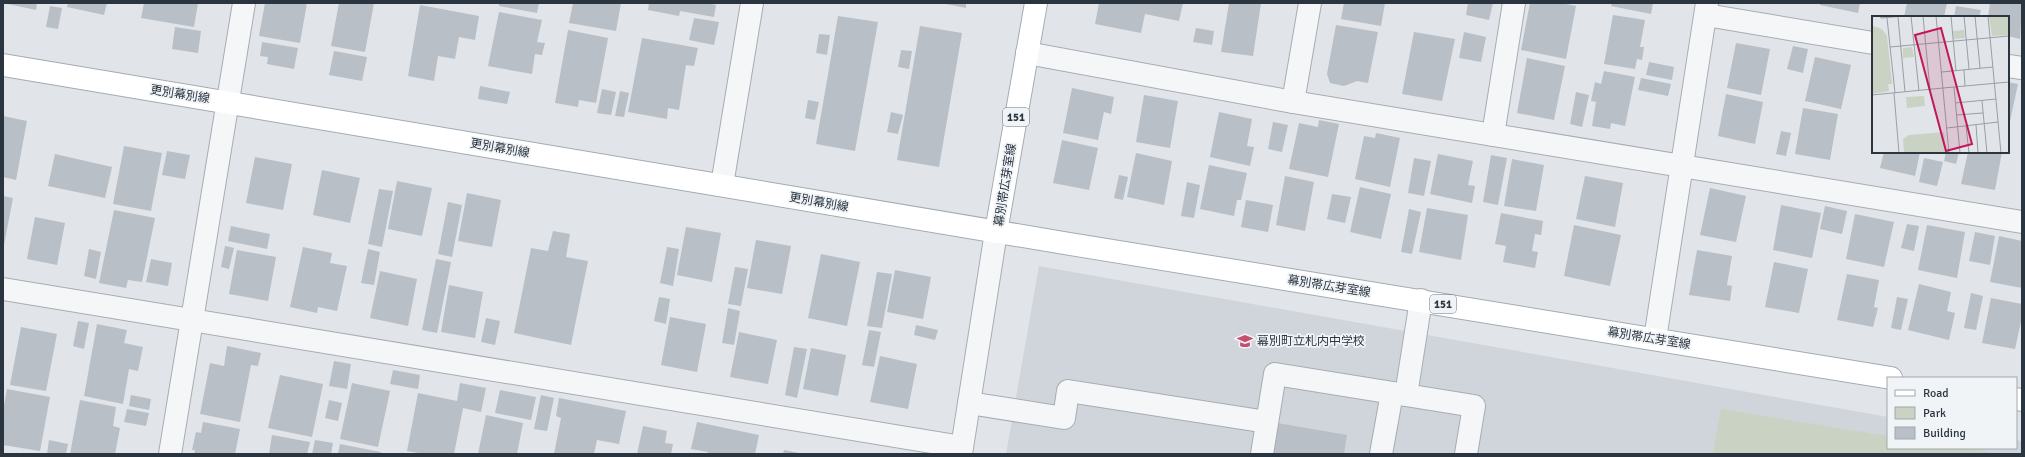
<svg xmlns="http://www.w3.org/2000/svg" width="2025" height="457" font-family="Signika,'Noto Sans JP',sans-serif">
	<rect width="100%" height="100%" fill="#e1e5e9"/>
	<path fill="#d0d5db" d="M1039,266L1888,417V448H2016V440L2022,441V454H1006Z"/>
	<path fill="#c9d2c3" d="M1721,409L1888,436V448H1964L2001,454H1713Z"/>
	<g fill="#b9bfc6">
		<path d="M3,3H37L36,10Z"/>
		<path d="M68,3H107L104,15L67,7Z"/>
		<path d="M144,3H198L194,27L141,18Z"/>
		<path d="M265,3H307L300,43L259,36Z"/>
		<path d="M339,3H374L365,52L331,46Z"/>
		<path d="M499,3H539L537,13L499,6Z"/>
		<path d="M573,3H621L616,31L569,23Z"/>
		<path d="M649,3H708L716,5L714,17L680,11L679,16L648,10Z"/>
		<path d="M941,3H966V8Z"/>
		<path d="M1099,3H1183L1179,21L1145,14L1141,33L1095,24Z"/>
		<path d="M1229,3H1261L1253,56L1221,52Z"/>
		<path d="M1344,3H1385L1381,26L1341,19Z"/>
		<path d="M1468,3H1493L1489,20L1466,15Z"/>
		<path d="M1530,3H1561L1576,6L1566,59L1521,50Z"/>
		<path d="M1612,3H1653L1651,14L1611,6Z"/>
		<path d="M1820,3H1860L1858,13L1820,5Z"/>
		<path d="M1907,3H1947L1944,17H1904Z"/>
		<path d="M1990,3H2022L2020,39L2008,36V17H1988Z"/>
		<path d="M420,5L479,16L475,40L459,37L455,59L438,56L434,81L408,76Z"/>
		<path d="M50,6L62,8L58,29L46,27Z"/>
		<path d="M1956,6L1981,10L1979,17H1954Z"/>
		<path d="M499,12L542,20L537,42L545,43L542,55L535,54L532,74L488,66Z"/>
		<path d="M1613,15L1645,20L1640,47H1644L1642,60L1637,59L1635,69L1604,64Z"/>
		<path d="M838,16L878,22L855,151L816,144Z"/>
		<path d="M694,18L719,22L714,45L689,40Z"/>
		<path d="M1336,25L1378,32L1368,83L1357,81L1344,86L1330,83L1327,74Z"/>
		<path d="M920,26L962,33L939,167L897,160Z"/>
		<path d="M175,27L201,31L198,53L172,49Z"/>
		<path d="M1196,28L1214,31L1212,45L1193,42Z"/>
		<path d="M568,30L608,38L596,103L579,100L578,107L555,103Z"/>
		<path d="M1414,32L1455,39L1442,101L1402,94Z"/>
		<path d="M1464,32L1486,37L1481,62L1459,58Z"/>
		<path d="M819,34L830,35L827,55L816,53Z"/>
		<path d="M642,38L698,48L694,66L686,65L679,110L668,108L667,119L628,112Z"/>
		<path d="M262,42L298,48L294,69L267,64L268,57L260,56Z"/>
		<path d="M1736,43L1770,49L1761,95L1727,88Z"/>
		<path d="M1793,46L1808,49L1803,73L1787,69Z"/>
		<path d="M901,50L912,51L909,69L898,67Z"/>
		<path d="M334,51L367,57L362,81L329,75Z"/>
		<path d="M1815,57L1851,65L1841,109L1805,101Z"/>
		<path d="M1527,58L1565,66L1554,120L1517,113Z"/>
		<path d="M1649,62L1674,67L1672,80L1646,75Z"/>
		<path d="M1604,71L1635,77L1625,126L1611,123L1610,129L1592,126L1596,102L1591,101L1595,82L1601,84Z"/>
		<path d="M1641,78L1671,84L1668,96L1638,90Z"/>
		<path d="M2008,82L2018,84L2009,126H2008Z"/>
		<path d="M480,86L510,92L507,104L478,99Z"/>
		<path d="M1072,88L1114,97L1111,114L1104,112L1098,140L1063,133Z"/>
		<path d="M602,89L616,92L611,115L597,113Z"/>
		<path d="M620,91L629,93L624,117L615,116Z"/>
		<path d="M1576,92L1589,95L1582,127L1570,124Z"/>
		<path d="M1726,94L1763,102L1755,144L1718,136Z"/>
		<path d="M1144,95L1178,101L1170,148L1136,142Z"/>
		<path d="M808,100L819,102L815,120L805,118Z"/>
		<path d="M1803,108L1838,114L1830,160L1795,154Z"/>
		<path d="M891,112L903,115L898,134L887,132Z"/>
		<path d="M1219,112L1252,119L1247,146L1254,147L1250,166L1210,157Z"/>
		<path d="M3,116L27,121L16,180L3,177Z"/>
		<path d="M1319,120L1339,124L1328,177L1289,169L1299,123L1318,127Z"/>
		<path d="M1273,122L1288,125L1282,152L1268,149Z"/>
		<path d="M1781,131L1791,133L1786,156L1776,154Z"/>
		<path d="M1376,133L1400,138L1390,187L1355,179L1364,136L1375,138Z"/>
		<path d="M1062,140L1098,148L1089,190L1053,183Z"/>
		<path d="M124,146L162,153L151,211L113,204Z"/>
		<path d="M167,151L190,155L185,179L162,175Z"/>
		<path d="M1884,152H1920L1915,176L1880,168Z"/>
		<path d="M1946,152H1959L1956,164L1944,161Z"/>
		<path d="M1968,152H2002L1995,190L1961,184Z"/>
		<path d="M1136,153L1172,161L1164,205L1127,197Z"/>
		<path d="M55,154L112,167L105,198L48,186Z"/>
		<path d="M1438,154L1473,161L1468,185L1475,186L1472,203L1430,194Z"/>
		<path d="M1491,155L1507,158L1498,205L1483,202Z"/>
		<path d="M255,157L292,164L283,210L246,203Z"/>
		<path d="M1414,158L1431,161L1424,196L1408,193Z"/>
		<path d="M1924,158L1943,162L1937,186L1919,182Z"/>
		<path d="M1512,159L1544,165L1536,211L1504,206Z"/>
		<path d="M1209,165L1247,173L1241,200H1237L1234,216L1200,209Z"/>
		<path d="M322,170L360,178L350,223L313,215Z"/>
		<path d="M1119,175L1128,177L1123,200L1114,198Z"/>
		<path d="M1285,176L1314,182L1305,231L1276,225Z"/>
		<path d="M1585,176L1623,183L1615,227L1576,219Z"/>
		<path d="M397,181L432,188L422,236L388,229Z"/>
		<path d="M1187,182L1200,185L1194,218L1181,216Z"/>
		<path d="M1360,187L1391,194L1381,239L1350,232Z"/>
		<path d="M1710,188L1746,196L1736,242L1700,235Z"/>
		<path d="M379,189L393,191L382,247L368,244Z"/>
		<path d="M467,193L501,200L492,247L458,241Z"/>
		<path d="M1332,194L1351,197L1345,223L1327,219Z"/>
		<path d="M3,196L13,198L4,245H3Z"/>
		<path d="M1246,200L1273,205L1268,232L1241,227Z"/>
		<path d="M448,202L462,205L452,257L438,254Z"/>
		<path d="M1781,205L1821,213L1812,258L1773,250Z"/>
		<path d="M1825,206L1847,211L1842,234L1820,229Z"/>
		<path d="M1427,208L1468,215L1461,260L1419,252Z"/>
		<path d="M1409,209L1421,212L1412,254L1401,252Z"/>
		<path d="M114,210L155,218L142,282L128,280L126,288L99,283Z"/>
		<path d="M1501,213L1543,221L1541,235L1535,234L1532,251L1538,252L1535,268L1503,262L1506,246L1495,244Z"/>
		<path d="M1855,214L1894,222L1884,267L1846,259Z"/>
		<path d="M35,217L65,223L57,265L27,259Z"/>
		<path d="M1907,224L1919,226L1914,251L1901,248Z"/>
		<path d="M1574,225L1621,235L1610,286L1564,276Z"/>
		<path d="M1927,225L1965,232L1957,278L1918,270Z"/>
		<path d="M231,226L270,234L267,249L228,241Z"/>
		<path d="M686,227L721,233L712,282L677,275Z"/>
		<path d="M553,231L570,234L566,257L588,261L571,345L514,333L531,248L548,251Z"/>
		<path d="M1975,232L1995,236L1990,265L1969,261Z"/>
		<path d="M1999,236L2022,241V288L1990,282Z"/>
		<path d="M756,240L791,246L782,294L747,288Z"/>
		<path d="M225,246L234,248L229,269L221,267Z"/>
		<path d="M303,247L332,253L330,263L347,266L337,311L318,307L317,313L290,307Z"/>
		<path d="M667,247L679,249L673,286L660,283Z"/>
		<path d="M89,249L101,252L96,279L84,276Z"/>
		<path d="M368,249L380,252L374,285L361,283Z"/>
		<path d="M237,250L276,257L268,301L229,294Z"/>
		<path d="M1697,250L1732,256L1727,285L1732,286L1730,301L1689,295Z"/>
		<path d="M821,254L860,262L847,326L808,318Z"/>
		<path d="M151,259L172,263L168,286L146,282Z"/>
		<path d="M436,259L451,262L437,333L422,330Z"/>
		<path d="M1774,262L1808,269L1799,313L1765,307Z"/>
		<path d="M735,267L748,269L741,306L728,304Z"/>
		<path d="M895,270L931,277L923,319L887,312Z"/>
		<path d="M380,271L417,279L408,326L370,318Z"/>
		<path d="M877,272L892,274L882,328L867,326Z"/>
		<path d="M1847,274L1879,280L1874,307L1878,308L1873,327L1837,320Z"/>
		<path d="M1919,284L1951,292L1947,311L1955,313L1949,340L1908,330Z"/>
		<path d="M449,285L483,292L475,338L441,332Z"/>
		<path d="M1971,293L1983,296L1976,330L1964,328Z"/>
		<path d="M659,297L670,299L666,324L654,321Z"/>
		<path d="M1897,297L1908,299L1901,330L1891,328Z"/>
		<path d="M1991,298L2022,304V317L2015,349L1982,343Z"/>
		<path d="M728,308L740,311L734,345L722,343Z"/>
		<path d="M670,317L706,324L697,372L661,365Z"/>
		<path d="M486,318L500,321L495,345L481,342Z"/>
		<path d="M78,321L89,323L84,349L73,346Z"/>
		<path d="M97,324L127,330L124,343L143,347L138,371L129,369L123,404L84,396Z"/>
		<path d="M916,325L938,330L935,340L914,335Z"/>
		<path d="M21,327L57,334L46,391L10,385Z"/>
		<path d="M869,330L881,332L874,367L862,365Z"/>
		<path d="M739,332L777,340L768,384L730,377Z"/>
		<path d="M227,346L261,353L258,366L251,365L240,422L200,414L210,363L224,366Z"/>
		<path d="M794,347L807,349L797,398L785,395Z"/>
		<path d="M811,348L846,355L838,396L803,389Z"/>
		<path d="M880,356L917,364L908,409L870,402Z"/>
		<path d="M334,361L351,364L347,389L329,386Z"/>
		<path d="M393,370L420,375L418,389L390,384Z"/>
		<path d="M280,375L323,384L312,437L268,428Z"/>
		<path d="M352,383L390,391L378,447L340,439Z"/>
		<path d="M460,383L486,388L481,412L463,408L454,454H424L407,451L418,393L457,401Z"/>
		<path d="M7,389L50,397L40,451L3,445V411Z"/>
		<path d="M500,390L536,397L531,420L495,413Z"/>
		<path d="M131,395L151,399L149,410L129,406Z"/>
		<path d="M541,395L554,398L547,431L534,429Z"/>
		<path d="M559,398L626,411L619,444L597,440L594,454H554L561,418L556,416Z"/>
		<path d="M80,400L116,407L113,426L120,428L115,454H70Z"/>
		<path d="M329,400L342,403L338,421L325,418Z"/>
		<path d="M127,409L149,413L146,426L124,422Z"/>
		<path d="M486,415L523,423L517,454H478Z"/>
		<path d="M203,422L240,429L235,454H194L195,450H192L196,432L201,433Z"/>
		<path d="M697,422L759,435L755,454H707L708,452L691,449Z"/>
		<path d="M1277,423L1347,435L1344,454H1271Z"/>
		<path d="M643,426L667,431L665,443L673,444L671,454H637Z"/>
		<path d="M272,435L310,442L307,454H269Z"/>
		<path d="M49,440L68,444L66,454H47Z"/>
		<path d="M315,440L333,443L331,454H312Z"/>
		<path d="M340,444L381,452L380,454H338Z"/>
		<path d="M784,450L799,453V454H783Z"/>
	</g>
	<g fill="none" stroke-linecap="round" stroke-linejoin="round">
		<defs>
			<g id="minor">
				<path d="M1706,15L1873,43"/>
				<path d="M1027,53L1293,102L2022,222"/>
				<path d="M2008,66L2022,68"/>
				<path d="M1293,102L1310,3"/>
				<path d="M1493,135L1514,3"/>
				<path d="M722,185L752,3"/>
				<path d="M3,289L962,447"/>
				<path d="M1655,339L1707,3"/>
				<path d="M1406,395L1421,300"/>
				<path d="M969,403L1064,418L1068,391L1267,422"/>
				<path d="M170,454L244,3"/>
				<path d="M961,454L996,232"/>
				<path d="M1262,454L1275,374L1474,406L1466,454"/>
				<path d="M1381,454L1392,393"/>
			</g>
			<g id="major">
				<path d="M3,65L1064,243L1891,378"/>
				<path d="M996,232L1036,3"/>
				<path d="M2016,399L2022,400"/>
			</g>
		</defs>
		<use href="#minor" stroke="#a7adb3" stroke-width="24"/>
		<use href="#major" stroke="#a2abb4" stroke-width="24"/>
		<use href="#minor" stroke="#f4f6f8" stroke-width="22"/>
		<use href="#major" stroke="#fff" stroke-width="22"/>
	</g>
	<defs>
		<symbol id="school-bare" viewBox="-9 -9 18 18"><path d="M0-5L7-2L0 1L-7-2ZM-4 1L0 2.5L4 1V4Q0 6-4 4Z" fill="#c64f6f" stroke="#f1f4f7" stroke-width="2.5" paint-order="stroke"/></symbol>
	</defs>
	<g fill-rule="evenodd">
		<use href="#school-bare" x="1234" y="330" width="22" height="22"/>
	</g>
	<g text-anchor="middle" stroke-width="3.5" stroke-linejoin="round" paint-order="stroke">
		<g fill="#f1f4f7" stroke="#666e77" stroke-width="1">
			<rect x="1003" y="108" width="26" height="18" rx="3"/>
			<rect x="1430" y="295" width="26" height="18" rx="3"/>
		</g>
		<g font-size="11" font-weight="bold" fill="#2b3540">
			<text x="1016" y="121">151</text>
			<text x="1443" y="308">151</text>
		</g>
		<g font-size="12" fill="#2b3540" stroke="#f1f4f7">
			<text transform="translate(180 94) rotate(9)" y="4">更別幕別線</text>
			<text transform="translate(500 148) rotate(10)" y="4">更別幕別線</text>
			<text transform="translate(1005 185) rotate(-81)" y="4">幕別帯広芽室線</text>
			<text transform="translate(819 202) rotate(10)" y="4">更別幕別線</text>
			<text transform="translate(1329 286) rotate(9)" y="4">幕別帯広芽室線</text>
			<text transform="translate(1649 338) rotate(9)" y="4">幕別帯広芽室線</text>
		</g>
		<g font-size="12" fill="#2b3540" stroke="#f1f4f7" text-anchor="start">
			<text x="1257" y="345">幕別町立札内中学校</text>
		</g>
	</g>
	<g transform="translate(1872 16)">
		<rect width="137" height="137" fill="#e1e5e9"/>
		<path d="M117,0H137V19L120,20ZM0,5L1,10L10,13L15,20L20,68H16L17,75L0,78ZM92,14L93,22L82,23L81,15ZM40,31L42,41L31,42V32ZM52,80L53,90L35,92L34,81ZM72,116L74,137H32L31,123L37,119Z" fill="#c9d2c3"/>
		<path fill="none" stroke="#989fa5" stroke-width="1" d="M8,0L9,2L32,0M39,0L47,75M51,0L58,74M64,0L77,137M79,0L84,55M92,0L97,53M103,0L108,52M116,0L129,137M26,1L33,76M15,2L23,77M18,31L137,20M92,54L93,70M70,56L121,51M82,71L88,137M71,72L137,66M22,77L27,137M0,79L71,72M110,85L115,137M83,87L124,83M84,99L111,97M104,109L106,137M94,110L97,137M75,112L126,106"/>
		<path fill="#c2185b" fill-opacity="0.15" stroke="#c2185b" stroke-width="2" d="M69,12L100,128L74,135L43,19Z"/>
		<rect width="137" height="137" fill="none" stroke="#2b3540" stroke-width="2"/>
	</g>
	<rect width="2025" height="457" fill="none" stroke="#2b3540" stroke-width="8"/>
	<rect x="1887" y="377" width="130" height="72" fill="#f1f4f7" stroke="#a2a8ae"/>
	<rect x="1895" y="390" width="20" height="6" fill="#ffffff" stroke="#a2a8ae"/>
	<text x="1923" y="397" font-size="12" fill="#2b3540">Road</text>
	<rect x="1895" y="407" width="20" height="12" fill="#c9d2c3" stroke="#a2a8ae"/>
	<text x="1923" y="417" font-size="12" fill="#2b3540">Park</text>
	<rect x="1895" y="427" width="20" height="12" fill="#b9bfc6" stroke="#a2a8ae"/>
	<text x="1923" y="437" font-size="12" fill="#2b3540">Building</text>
</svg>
